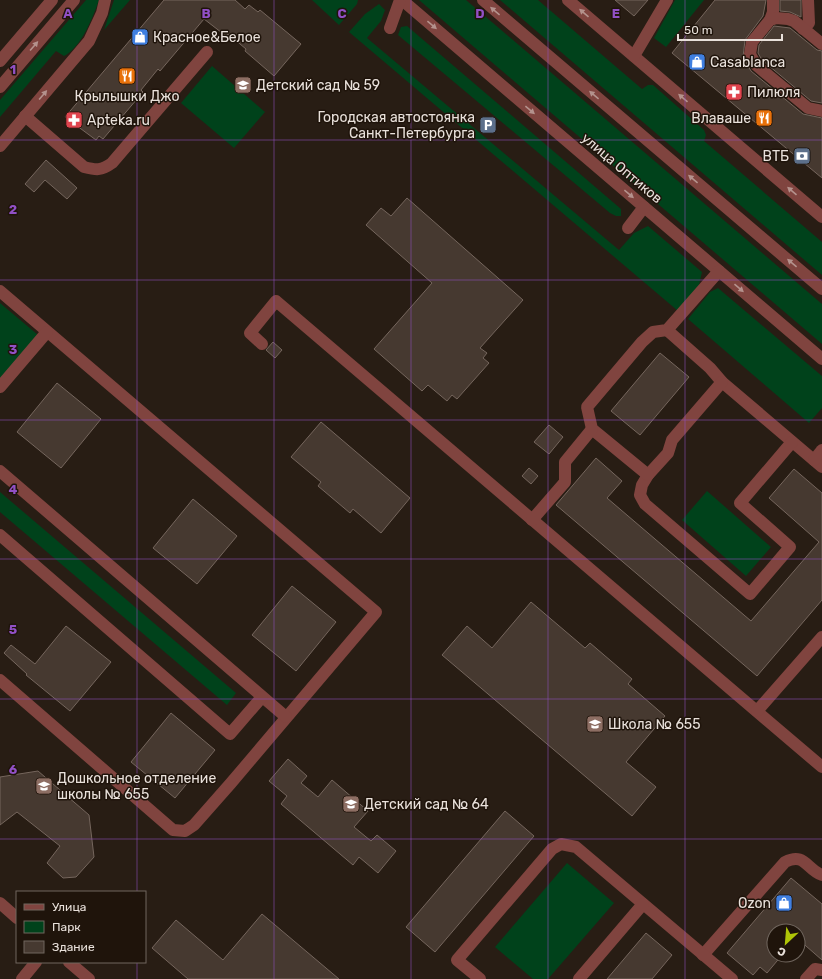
<svg xmlns="http://www.w3.org/2000/svg" width="822" height="979" font-family="Rubik,sans-serif">
	<rect width="100%" height="100%" fill="#281d14"/>
	<g fill="#00421b">
		<path d="M86,0H99C93,17 81,48 64,56L56,51L0,117V100Z"/>
		<path d="M114,0H130L104,30Z"/>
		<path d="M312,0H358L357,4L339,25Z"/>
		<path d="M419,0H466L822,304V344Z"/>
		<path d="M500,0H538L642,89L648,85H653L704,130L706,135L704,141L822,242V275Z"/>
		<path d="M675,0H704L666,47L654,38Z"/>
		<path d="M379,4L385,10L381,21L367,38L619,250L634,233L648,226L702,272L699,285L678,311L349,32L365,14Z"/>
		<path d="M407,26L621,209V216H616L610,213L398,35L401,27Z"/>
		<path d="M212,66L265,112L234,148L181,103Z"/>
		<path d="M718,288L822,376V408L809,423L688,319L710,292Z"/>
		<path d="M0,303L38,335L0,380Z"/>
		<path d="M707,491L771,547L746,576L682,520Z"/>
		<path d="M0,492L236,693L227,705L0,512Z"/>
		<path d="M567,863L614,903L548,979H533L495,947Z"/>
	</g>
	<g fill="#463930" stroke="#75665d">
		<path d="M164,0H235L245,9L249,5L258,12L260,10L301,44L274,76L245,51L246,49L228,34L226,36L204,19L160,71L158,69L141,90L143,92L103,139L99,136L96,140L65,117Z"/>
		<path d="M615,0H648L634,16Z"/>
		<path d="M715,0H766L763,16L745,40L743,57L751,71L803,114L822,118V178L672,53Z"/>
		<path d="M780,0H801V17L790,12L780,11Z"/>
		<path d="M774,26L790,28L817,50L822,51V103L811,101L762,60L758,53L759,45Z"/>
		<path d="M46,160L77,188L67,199L45,180L34,192L25,184Z"/>
		<path d="M407,198L523,300L480,348L487,353L483,358L489,363L457,399L452,395L447,401L428,385L422,391L374,349L432,283L366,225L381,208L391,216Z"/>
		<path d="M273,342L282,350L275,358L266,350Z"/>
		<path d="M660,353L689,377L640,435L611,411Z"/>
		<path d="M57,383L101,419L61,468L17,432Z"/>
		<path d="M321,422L410,498L381,533L353,509L350,513L318,486L321,482L291,457Z"/>
		<path d="M549,425L563,437L549,454L534,442Z"/>
		<path d="M596,458L622,481L607,498L751,621L819,542L769,498L794,469L822,493V600L757,676L556,505Z"/>
		<path d="M529,468L538,476L531,484L522,476Z"/>
		<path d="M193,499L237,536L197,584L153,548Z"/>
		<path d="M292,586L336,622L296,671L252,635Z"/>
		<path d="M531,602L585,648L590,643L632,679L628,684L665,716L626,762L656,787L632,816L442,655L467,626L492,648Z"/>
		<path d="M66,626L111,662L70,711L26,675L27,674L4,653L11,645L35,664Z"/>
		<path d="M171,713L215,750L175,798L131,762Z"/>
		<path d="M288,759L307,776L301,783L318,797L332,780L368,811L354,827L371,841L377,835L396,851L378,873L359,857L353,865L281,804L287,796L269,781Z"/>
		<path d="M38,771L89,815L94,857L76,877L63,878L47,863L60,846L17,812L0,825V777Z"/>
		<path d="M505,811L534,836L435,952L406,927Z"/>
		<path d="M791,878L822,904V960L798,939V931H774V955H782L767,973L760,967L753,975L727,953Z"/>
		<path d="M262,914L339,979H188L152,948L176,920L223,960Z"/>
		<path d="M646,933L672,955L652,979H607Z"/>
	</g>
	<g fill="none" stroke-linecap="round" stroke-linejoin="round">
		<g stroke="#80443f" stroke-width="12">
			<path d="M402,0L822,359"/>
			<path d="M483,0L822,289"/>
			<path d="M568,0L822,217"/>
			<path d="M770,20L773,12V0"/>
			<path d="M390,28L400,0"/>
			<path d="M803,29L809,23L808,0"/>
			<path d="M822,44L794,21L788,19L776,18L770,20L752,42L750,54L756,65L808,108L822,111"/>
			<path d="M634,56L667,0"/>
			<path d="M0,61L52,0"/>
			<path d="M0,87L74,0"/>
			<path d="M25,116L84,167C96,170 101,171 112,163L207,52"/>
			<path d="M0,146L89,41L102,13L105,0"/>
			<path d="M628,228L644,207"/>
			<path d="M0,291L376,612L231,783L194,825L185,831L173,830L0,680"/>
			<path d="M667,330L710,368L722,382L822,467"/>
			<path d="M262,344L250,333L276,301L822,767"/>
			<path d="M722,382L672,440L668,453L648,475L642,485L640,495L645,504L750,594L790,547L740,503L792,442"/>
			<path d="M0,387L47,332"/>
			<path d="M814,460L822,450"/>
			<path d="M0,471L286,717"/>
			<path d="M648,475L592,429L587,407L642,342L653,332L667,330L719,271"/>
			<path d="M532,520L565,482V462L592,429"/>
			<path d="M0,535L230,734L262,697"/>
			<path d="M757,711L822,637"/>
			<path d="M0,903L17,918"/>
			<path d="M703,955L785,862C805,852 806,869 822,875"/>
			<path d="M69,962L89,979"/>
			<path d="M22,979L36,962"/>
			<path d="M480,979L457,960L552,849L561,844L576,847L732,979"/>
			<path d="M579,979L643,904"/>
			<path d="M806,979L815,969L822,970"/>
		</g>
	</g>
	<defs><path id="oneway-solid" d="M-6-.8H1V-3.2L6.5 0L1 3.2V.8H-6Z"/></defs>
	<g fill="#b4928d">
		<use href="#oneway-solid" transform="translate(495 11) rotate(-140)"/>
		<use href="#oneway-solid" transform="translate(584 13) rotate(-139)"/>
		<use href="#oneway-solid" transform="translate(432 25) rotate(40)"/>
		<use href="#oneway-solid" transform="translate(34 46) rotate(-49)"/>
		<use href="#oneway-solid" transform="translate(43 95) rotate(-50)"/>
		<use href="#oneway-solid" transform="translate(594 95) rotate(-140)"/>
		<use href="#oneway-solid" transform="translate(683 98) rotate(-139)"/>
		<use href="#oneway-solid" transform="translate(530 110) rotate(40)"/>
		<use href="#oneway-solid" transform="translate(693 179) rotate(-140)"/>
		<use href="#oneway-solid" transform="translate(792 191) rotate(-139)"/>
		<use href="#oneway-solid" transform="translate(629 194) rotate(40)"/>
		<use href="#oneway-solid" transform="translate(792 263) rotate(-140)"/>
		<use href="#oneway-solid" transform="translate(739 288) rotate(41)"/>
	</g>
	<path fill="none" stroke="#9150c5" stroke-width="1" stroke-opacity="0.55" d="M137,0V892M274,0V979M411,0V979M548,0V979M685,0V979M0,140H822M0,280H822M0,420H822M0,559H822M0,699H822M0,839H822M137,962V979"/>
	<defs>
		<symbol id="shop-square" viewBox="-11 -11 22 22"><rect x="-9" y="-9" width="18" height="18" rx="4" fill="#3f7fe0" stroke="#1f140b"/><path d="M-5-2.5h2.3a2.7 3.5 0 0 1 5.4 0H5L5.5 6h-11ZM-1.5-2.5h3a1.5 2.3 0 0 0-3 0Z" fill="#fff"/></symbol>
		<symbol id="restaurant-square" viewBox="-11 -11 22 22"><rect x="-9" y="-9" width="18" height="18" rx="4" fill="#e8710a" stroke="#1f140b"/><path d="M-5-6h1v4h1v-4h1v4h1v-4h1v5L-1.5 .5V6h-2V.5L-5-1ZM5-6V6H3V1.5H1.5Q1.5-4 5-6Z" fill="#fff"/></symbol>
		<symbol id="school-square" viewBox="-11 -11 22 22"><rect x="-9" y="-9" width="18" height="18" rx="4" fill="#8d6e63" stroke="#1f140b"/><path d="M0-5L7-2L0 1L-7-2ZM-4 1L0 2.5L4 1V4Q0 6-4 4Z" fill="#fff"/></symbol>
		<symbol id="pharmacy-square" viewBox="-11 -11 22 22"><rect x="-9" y="-9" width="18" height="18" rx="4" fill="#e0444e" stroke="#1f140b"/><path d="M-2-6h4v4h4v4h-4v4h-4v-4h-4v-4h4Z" fill="#fff"/></symbol>
		<symbol id="parking-square" viewBox="-11 -11 22 22"><rect x="-9" y="-9" width="18" height="18" rx="4" fill="#5c6f8a" stroke="#1f140b"/><path d="M-3.5-5.5H1a3.5 3.5 0 0 1 0 7H-1V5.5H-3.5ZM-1-3.4V-.6H.8a1.4 1.4 0 0 0 0-2.8Z" fill="#fff"/></symbol>
		<symbol id="bank-square" viewBox="-11 -11 22 22"><rect x="-9" y="-9" width="18" height="18" rx="4" fill="#5c6f8a" stroke="#1f140b"/><path d="M-6-4H6V4H-6ZM0-2.3a2.3 2.3 0 1 0 0 4.6a2.3 2.3 0 1 0 0-4.6Z" fill="#fff"/></symbol>
	</defs>
	<g fill-rule="evenodd">
		<use href="#shop-square" x="130" y="27" width="20" height="20"/>
		<use href="#shop-square" x="687" y="52" width="20" height="20"/>
		<use href="#restaurant-square" x="117" y="66" width="20" height="20"/>
		<use href="#school-square" x="233" y="75" width="20" height="20"/>
		<use href="#pharmacy-square" x="724" y="82" width="20" height="20"/>
		<use href="#restaurant-square" x="754" y="108" width="20" height="20"/>
		<use href="#pharmacy-square" x="64" y="110" width="20" height="20"/>
		<use href="#parking-square" x="478" y="115" width="20" height="20"/>
		<use href="#bank-square" x="792" y="146" width="20" height="20"/>
		<use href="#school-square" x="585" y="714" width="20" height="20"/>
		<use href="#school-square" x="34" y="776" width="20" height="20"/>
		<use href="#school-square" x="341" y="794" width="20" height="20"/>
		<use href="#shop-square" x="774" y="893" width="20" height="20"/>
	</g>
	<g text-anchor="middle" stroke-width="3" stroke-linejoin="round" paint-order="stroke">
		<g font-size="14" fill="#e9e1db" stroke="#1f140b" text-anchor="start">
			<text x="153" y="42">Красное&amp;Белое</text>
			<text x="710" y="67">Casablanca</text>
			<text x="256" y="90">Детский сад № 59</text>
			<text x="747" y="97">Пилюля</text>
			<text x="127" y="101" text-anchor="middle">Крылышки Джо</text>
			<text x="475" y="122" text-anchor="end">Городская автостоянка<tspan x="475" dy="16">Санкт-Петербурга</tspan></text>
			<text x="751" y="123" text-anchor="end">Влаваше</text>
			<text x="87" y="125">Apteka.ru</text>
			<text x="789" y="161" text-anchor="end">ВТБ</text>
			<text x="608" y="729">Школа № 655</text>
			<text x="57" y="783">Дошкольное отделение<tspan x="57" dy="16">школы № 655</tspan></text>
			<text x="364" y="809">Детский сад № 64</text>
			<text x="771" y="908" text-anchor="end">Ozon</text>
		</g>
		<g font-size="14" fill="#e9e1db" stroke="#1f140b">
			<text transform="translate(622 168) rotate(40)" y="5">улица Оптиков</text>
		</g>
	</g>
	<g font-size="13" text-anchor="middle" font-weight="bold" fill="#9150c5" stroke="#1f140b" stroke-width="3" stroke-linejoin="round" paint-order="stroke">
		<text x="68" y="18">A</text>
		<text x="206" y="18">B</text>
		<text x="342" y="18">C</text>
		<text x="480" y="18">D</text>
		<text x="616" y="18">E</text>
		<text x="13" y="74">1</text>
		<text x="13" y="214">2</text>
		<text x="13" y="354">3</text>
		<text x="13" y="494">4</text>
		<text x="13" y="634">5</text>
		<text x="13" y="774">6</text>
	</g>
	<rect x="16" y="891" width="130" height="72" fill="#1f140b" stroke="#70665e"/>
	<rect x="24" y="904" width="20" height="6" fill="#80443f" stroke="#70665e"/>
	<text x="52" y="911" font-size="12" fill="#e9e1db">Улица</text>
	<rect x="24" y="921" width="20" height="12" fill="#00421b" stroke="#70665e"/>
	<text x="52" y="931" font-size="12" fill="#e9e1db">Парк</text>
	<rect x="24" y="941" width="20" height="12" fill="#463930" stroke="#70665e"/>
	<text x="52" y="951" font-size="12" fill="#e9e1db">Здание</text>
	<g transform="translate(786 943) rotate(206)"><circle r="19" fill="#1f140b" stroke="#70665e"/>
	<path d="M0-3L7 15L0 10L-7 15Z" fill="#afc507"/>
	<text y="-6" font-size="11" font-weight="bold" text-anchor="middle" fill="#e9e1db">С</text>
	</g>
	<path d="M678 34v6h104v-6" fill="none" stroke="#e9e1db" stroke-width="2"/>
	<text x="684" y="34" font-size="12" fill="#e9e1db" stroke="#1f140b" stroke-width="3" paint-order="stroke">50 m</text>
</svg>
